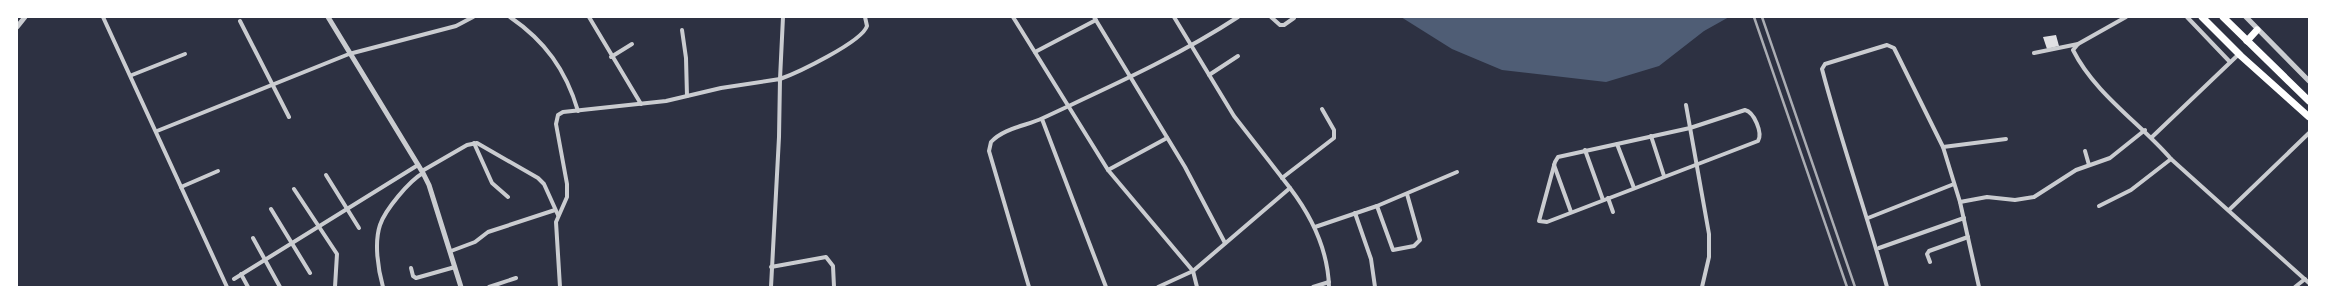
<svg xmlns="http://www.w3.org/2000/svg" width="2326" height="304" font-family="Lato,sans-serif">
	<rect width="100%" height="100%" fill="#2d3142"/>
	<path fill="#4f5d75" d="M1401,17H1729L1704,31L1659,66L1606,82L1502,70L1452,49Z"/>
	<path fill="#e0e0e3" d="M2056,35L2059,46L2047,49L2043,37Z"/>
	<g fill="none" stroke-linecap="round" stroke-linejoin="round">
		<g stroke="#caccd0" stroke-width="4">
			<path d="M103,17L227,287"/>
			<path d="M510,17C545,41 566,70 578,111"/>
			<path d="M589,17L641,104"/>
			<path d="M783,17L780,79C797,73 862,42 867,26L865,17"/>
			<path d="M1013,17L1108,170L1193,271L1197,287"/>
			<path d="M1094,17L1185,167L1225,243"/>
			<path d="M1271,17L1280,25H1284L1294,18"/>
			<path d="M2187,17L2230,62"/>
			<path d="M240,21L289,117"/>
			<path d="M682,30L686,58L687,96"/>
			<path d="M2078,44L2073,50C2095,94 2140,123 2171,159L2309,283"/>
			<path d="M1035,52L1096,20"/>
			<path d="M2034,53L2078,44L2126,17"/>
			<path d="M611,57L632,44"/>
			<path d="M132,75L185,54"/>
			<path d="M1209,75L1238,56"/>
			<path d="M1686,105L1709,234V257L1702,287"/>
			<path d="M1745,110C1754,112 1763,133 1758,141L1547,222L1539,221L1555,162L1558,157L1690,128Z"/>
			<path d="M1042,119L1106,287"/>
			<path d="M157,131L349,54L456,26L473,17"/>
			<path d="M1651,136L1664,176"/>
			<path d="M2152,137L2239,54"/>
			<path d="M474,143L492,183L508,197"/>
			<path d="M1617,144L1634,188"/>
			<path d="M1943,147L2006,139"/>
			<path d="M1585,150L1603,200"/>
			<path d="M2085,151L2089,165"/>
			<path d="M1554,165L1571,212"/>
			<path d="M1108,170L1167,138"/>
			<path d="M422,171L467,145L477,143L538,178L544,184L558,215"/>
			<path d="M326,175L359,228"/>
			<path d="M1282,178L1334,138V130L1322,109"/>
			<path d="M181,187L218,171"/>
			<path d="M1290,188C1312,217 1328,250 1329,287"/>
			<path d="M294,189L337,254L335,287"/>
			<path d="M1608,198L1613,212"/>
			<path d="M1960,202L1987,197L2015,200L2034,197L2076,170L2110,158L2145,130"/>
			<path d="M1377,206L1393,250L1414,246L1420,240L1407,194"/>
			<path d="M2099,206L2131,190L2171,159"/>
			<path d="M271,209L310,273"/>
			<path d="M2229,210L2309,133"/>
			<path d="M1355,213L1371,259L1375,287"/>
			<path d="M1868,218L1954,184"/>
			<path d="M1315,227L1377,206L1457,172"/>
			<path d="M253,238L280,287"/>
			<path d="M1879,248L1964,218"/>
			<path d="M451,251L475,242L488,232L555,210"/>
			<path d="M1930,262L1927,254L1929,251L1968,237"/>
			<path d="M771,267L826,257L833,266L834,287"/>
			<path d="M411,268L413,276L416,278L455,267"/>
			<path d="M241,274L248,287"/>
			<path d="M234,279L418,165"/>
			<path d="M383,287C378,269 374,243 380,225C385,210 409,181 423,173"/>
			<path d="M489,287L516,278"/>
			<path d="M560,287L556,222L567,197V184L556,124L558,115L563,112L666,101L721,88L780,79L779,137L771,287"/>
			<path d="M1029,287L989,151L991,142C1004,128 1026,126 1043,118C1109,87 1177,57 1238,17"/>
			<path d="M1158,287L1193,271L1290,188L1234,116L1174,17"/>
			<path d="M1313,287L1329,282"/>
			<path d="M1887,287C1867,214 1841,142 1822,69L1825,64L1887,45L1894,48L1898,56L1943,147L1960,202L1979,287"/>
			<path d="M2295,287L2305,279"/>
		</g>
		<g stroke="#caccd0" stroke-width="5">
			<path d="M328,17L423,173L429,185L461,287"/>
			<path d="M2246,17L2309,81"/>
			<path d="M17,27L25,17"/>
		</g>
		<g stroke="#fff" stroke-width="7">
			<path d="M2202,17L2241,56L2309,117"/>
			<path d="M2223,17L2309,101"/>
			<path d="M2247,41L2257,30"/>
		</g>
		<g stroke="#abadb3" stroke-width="2.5">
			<path d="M1754,17L1847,287"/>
			<path d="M1762,17L1855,287"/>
		</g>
	</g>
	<rect width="2326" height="304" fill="none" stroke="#ffffff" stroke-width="36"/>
</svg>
